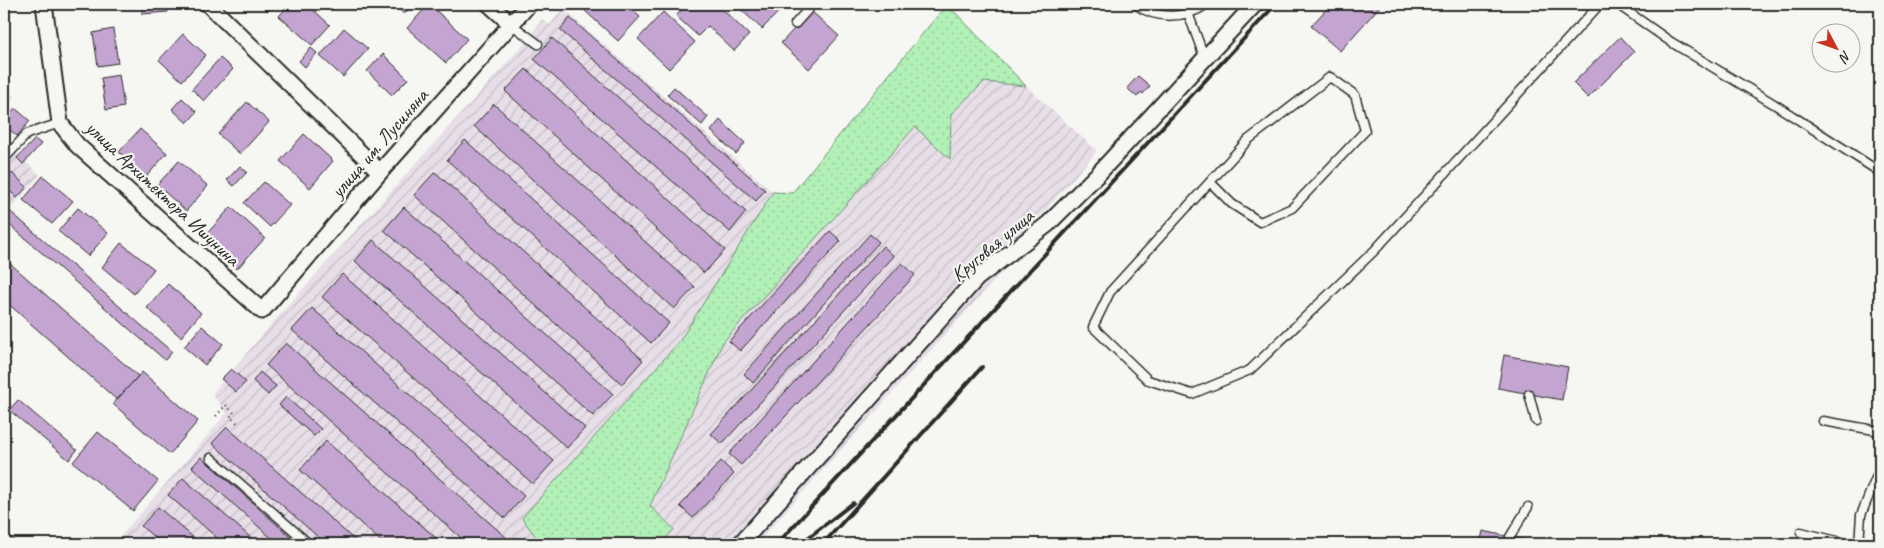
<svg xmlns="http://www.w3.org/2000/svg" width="1884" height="548" font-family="Caveat,sans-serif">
	<defs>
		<pattern id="industrial-furrows" width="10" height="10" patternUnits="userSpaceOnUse" patternTransform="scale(1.25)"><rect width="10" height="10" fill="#e7dee8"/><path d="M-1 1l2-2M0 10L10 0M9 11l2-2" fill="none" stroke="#c6bfc7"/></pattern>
		<pattern id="green-dots" width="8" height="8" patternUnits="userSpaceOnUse" patternTransform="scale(1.25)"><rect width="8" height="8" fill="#b1f0b7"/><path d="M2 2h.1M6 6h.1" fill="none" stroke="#98ce9e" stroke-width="1.8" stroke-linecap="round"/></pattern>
	</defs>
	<rect width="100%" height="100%" fill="#f6f6f2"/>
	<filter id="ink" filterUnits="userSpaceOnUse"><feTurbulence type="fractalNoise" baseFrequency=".02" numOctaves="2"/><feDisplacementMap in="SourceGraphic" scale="10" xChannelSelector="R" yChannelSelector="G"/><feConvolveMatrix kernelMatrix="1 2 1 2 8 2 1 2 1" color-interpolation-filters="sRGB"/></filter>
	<g filter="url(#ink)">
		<g fill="url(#industrial-furrows)">
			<path d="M563,9L773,192L679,342L522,518L541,544H114L227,413L212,394L275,320L529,38L542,19L550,25Z"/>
			<path d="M984,81L1026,86L1097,151L1034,223V236L756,544H661L674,529L650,506L723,342L915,127L951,114Z"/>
			<path d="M4,142L40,175L11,208L4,201Z"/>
		</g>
		<path fill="url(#green-dots)" stroke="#6e8e71" d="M947,4L1026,86L984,82L951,114L950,159L915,127L723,342L650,506L674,529L661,544H541L522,518L679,342L773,192L792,193Z"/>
		<g fill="#c4a5d1" stroke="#2b2b2b">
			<path d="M142,4H167L168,12L142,14Z"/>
			<path d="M259,4H275L268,11Z"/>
			<path d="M290,4H307L330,25L312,45L279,16Z"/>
			<path d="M393,4H413L404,14Z"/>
			<path d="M429,4L467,39L446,63L407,28Z"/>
			<path d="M589,4H626L640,17L618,41L584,10Z"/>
			<path d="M687,4H717L749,35L734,51L708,26L698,36L676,16Z"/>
			<path d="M735,4H786L762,29Z"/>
			<path d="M1331,4H1382L1340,51L1311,26Z"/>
			<path d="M811,11L839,36L809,69L781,43Z"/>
			<path d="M663,12L695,42L669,69L638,39Z"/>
			<path d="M570,18L765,190L756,201L560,30Z"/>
			<path d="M344,28L368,49L343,77L320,56Z"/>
			<path d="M113,29L118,63L98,66L93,33Z"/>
			<path d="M183,34L206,55L182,81L159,60Z"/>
			<path d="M1620,37L1634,52L1588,98L1573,83Z"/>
			<path d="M552,38L746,212L730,232L534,59Z"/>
			<path d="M311,48L317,53L305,67L299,61Z"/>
			<path d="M383,54L408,79L392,95L367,71Z"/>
			<path d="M220,58L233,69L204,101L192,89Z"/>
			<path d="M526,69L725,250L704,273L505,91Z"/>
			<path d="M119,75L124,107L106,110L101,78Z"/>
			<path d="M1138,76L1150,86L1143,94L1141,92L1137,97L1127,88Z"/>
			<path d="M674,87L708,117L702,125L667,95Z"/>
			<path d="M4,89L12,96L4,106Z"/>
			<path d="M182,98L197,112L187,123L172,109Z"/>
			<path d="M247,102L269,122L240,154L218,134Z"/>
			<path d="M494,104L695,287L674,309L474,126Z"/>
			<path d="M15,108L30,121L17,136L4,125V121Z"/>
			<path d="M720,120L745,143L736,154L711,131Z"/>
			<path d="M140,129L167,153L146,177L119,152Z"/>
			<path d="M304,134L333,161L310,188L280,161Z"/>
			<path d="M35,139L41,144L23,164L17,158Z"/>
			<path d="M465,140L669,323L651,343L447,160Z"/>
			<path d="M179,161L208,186L186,211L157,185Z"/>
			<path d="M240,166L247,172L234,186L227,180Z"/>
			<path d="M435,172L643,360L622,384L414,195Z"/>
			<path d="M12,173L27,187L17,198L4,185V182Z"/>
			<path d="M43,176L73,201L52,224L23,200Z"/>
			<path d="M264,182L290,205L270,227L244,203Z"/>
			<path d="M4,206L172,352L165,360L4,220Z"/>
			<path d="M231,207L265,238L237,269L203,238Z"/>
			<path d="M404,207L613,394L593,416L384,230Z"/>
			<path d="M78,208L108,233L88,256L58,231Z"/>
			<path d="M830,231L841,241L740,351L729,341Z"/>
			<path d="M870,234L879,242L753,383L744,374Z"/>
			<path d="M373,240L585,428L567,448L355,261Z"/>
			<path d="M121,243L154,269L134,294L102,267Z"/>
			<path d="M883,246L894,256L722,444L711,434Z"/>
			<path d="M4,258L138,376L117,400L4,300Z"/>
			<path d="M902,263L915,275L741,465L729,454Z"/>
			<path d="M342,274L554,461L533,484L322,297Z"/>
			<path d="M168,284L201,313L181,337L147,308Z"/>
			<path d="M312,308L524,496L505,518L292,330Z"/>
			<path d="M202,326L223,344L205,365L184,347Z"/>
			<path d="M286,343L508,539L503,544H468L266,365Z"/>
			<path d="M1504,355L1568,367L1562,400L1498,388Z"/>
			<path d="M231,369L246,382L236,392L221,379Z"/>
			<path d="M142,372L198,421L170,454L113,404Z"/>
			<path d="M260,372L276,386L268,395L253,381Z"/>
			<path d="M286,397L321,429L314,436L279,405Z"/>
			<path d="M18,400L77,450L69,460L9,410Z"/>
			<path d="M227,427L359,544H326L212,443Z"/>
			<path d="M98,432L158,481L133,511L73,462Z"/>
			<path d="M326,441L443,544H384L300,470Z"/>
			<path d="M201,457L299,544H278L192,467Z"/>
			<path d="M721,461L734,474L693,518L680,506Z"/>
			<path d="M183,478L258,544H224L168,495Z"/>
			<path d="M158,507L201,544H162L141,526Z"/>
			<path d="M1483,531L1539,543V544H1480Z"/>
			<path d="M4,532L18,544H4Z"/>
			<path d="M132,538L139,544H127Z"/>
		</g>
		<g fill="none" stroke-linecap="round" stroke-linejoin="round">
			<defs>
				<g id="lane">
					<path d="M1135,4C1156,20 1186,19 1207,4"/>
					<path d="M1617,4L1671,42L1774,104L1880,172"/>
					<path d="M1188,13L1205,59"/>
					<path d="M511,24L538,44"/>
					<path d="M795,24L813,4"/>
					<path d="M4,159L27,134L60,123"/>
					<path d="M1210,182L1232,204L1260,222L1292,208L1365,131L1355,95L1330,77L1248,140L1110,292L1093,327L1148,380L1192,394L1250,370L1374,251L1600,4"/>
					<path d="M1529,394L1536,421"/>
					<path d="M1823,421L1880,431"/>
					<path d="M211,458L309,544"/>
					<path d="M1801,532L1849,544"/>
					<path d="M1510,537L1528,507"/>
					<path d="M1859,544L1861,515L1880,468"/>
				</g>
				<g id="street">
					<path d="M44,4L60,123L77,145L262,311L380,172L529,4"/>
					<path d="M208,4L380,172"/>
					<path d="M489,4L511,24"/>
					<path d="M740,544L977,278L1048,224L1098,174L1255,4"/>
				</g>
			</defs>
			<use href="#lane" stroke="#2b2b2b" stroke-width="11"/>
			<use href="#street" stroke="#2b2b2b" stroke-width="19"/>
			<path stroke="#2b2b2b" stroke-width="2.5" stroke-dasharray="1 4" stroke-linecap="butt" d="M216,416L226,405L234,413L230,417L240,425"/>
			<use href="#lane" stroke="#f6f6f2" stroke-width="8"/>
			<use href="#street" stroke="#f6f6f2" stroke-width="15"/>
			<g stroke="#2b2b2b" stroke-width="4">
				<path d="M777,544L1276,4"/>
				<path d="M800,544L853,503"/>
				<path d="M823,544L982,367"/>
			</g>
		</g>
	</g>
	<g text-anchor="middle" stroke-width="4.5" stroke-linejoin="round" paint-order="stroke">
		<g font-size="20" fill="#2b2b2b" stroke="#f6f6f2">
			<text transform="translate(379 143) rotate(-49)" y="7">улица им. Лусиняна</text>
			<text transform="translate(163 193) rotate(43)" y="7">улица Архитектора Ишунина</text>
			<text transform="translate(992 245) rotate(-40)" y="7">Круговая улица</text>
		</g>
	</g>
	<rect width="1884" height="548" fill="none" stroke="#f6f6f2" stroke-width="20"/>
	<rect x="10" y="10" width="1864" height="528" fill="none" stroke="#2b2b2b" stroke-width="2" filter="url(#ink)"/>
	<g transform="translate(1836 48) rotate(131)"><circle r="24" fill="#f6f6f2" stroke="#a5a5a2"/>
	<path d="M0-4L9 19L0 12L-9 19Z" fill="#c8321e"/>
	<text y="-8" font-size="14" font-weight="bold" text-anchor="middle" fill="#2b2b2b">N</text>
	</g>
</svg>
